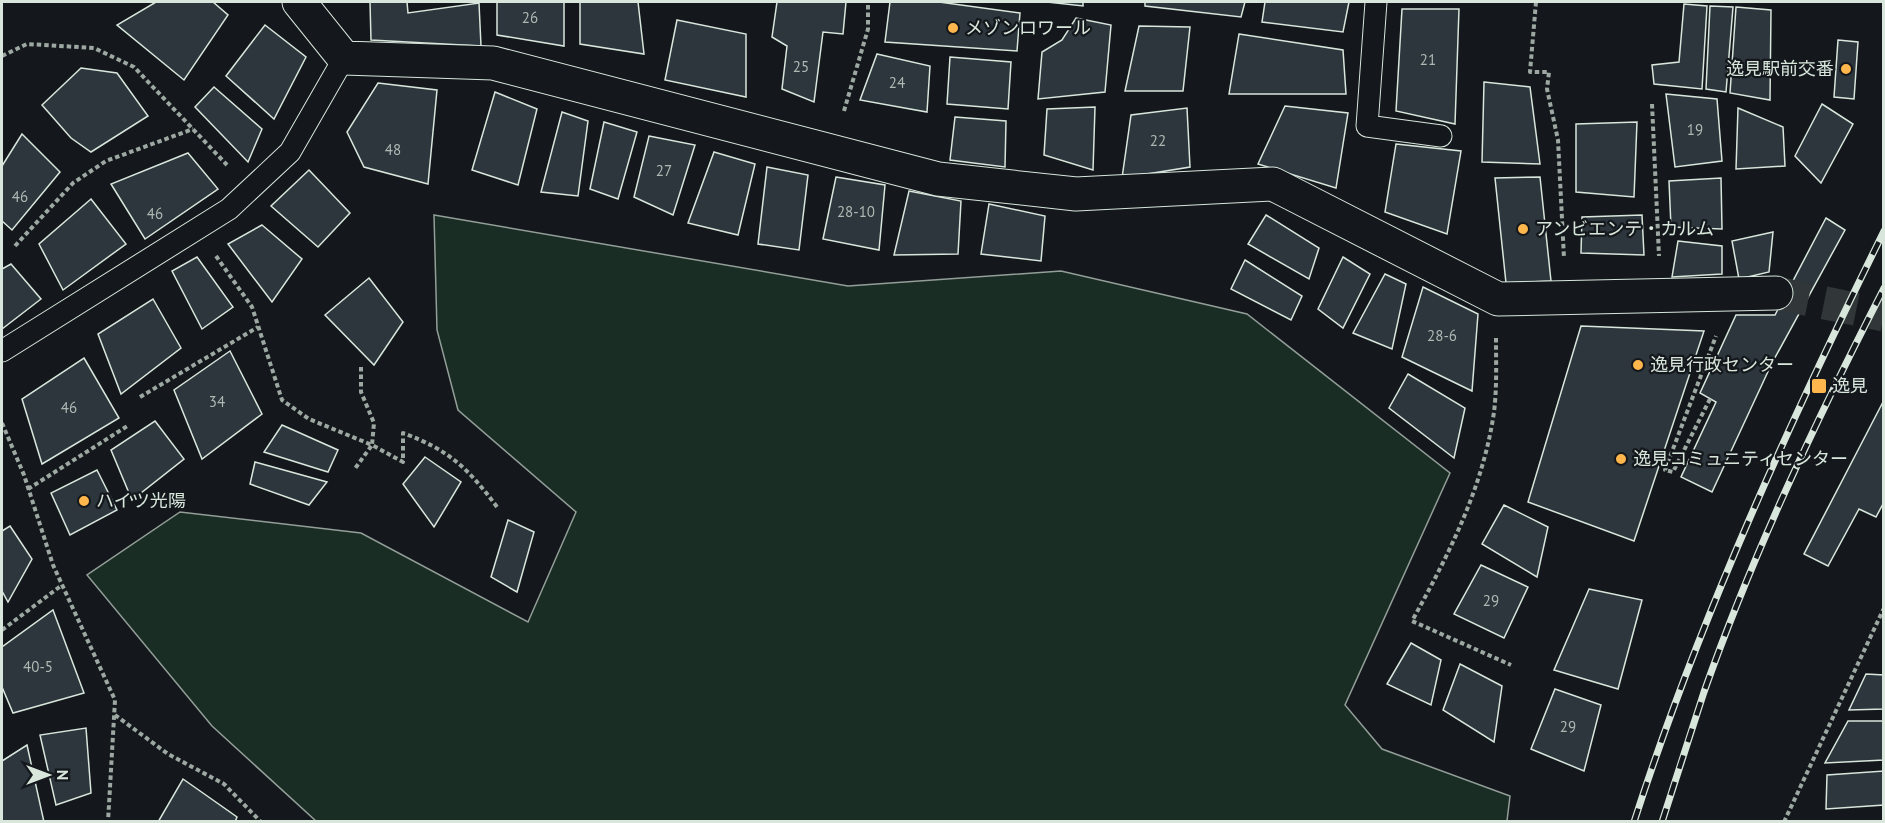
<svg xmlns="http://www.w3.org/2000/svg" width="1885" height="823" font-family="'PT Sans','Noto Sans JP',sans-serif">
	<rect width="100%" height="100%" fill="#14181c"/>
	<path fill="#1a2d24" stroke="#939e99" stroke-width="1.5" d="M434,215L848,286L1061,271L1247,314L1450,473L1345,705L1382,749L1510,796L1507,821H316L212,726L87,575L180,512L361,533L528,622L576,512L458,410L437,330Z"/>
	<g fill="#2c363c" stroke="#d8e6dc" stroke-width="1.5">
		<path d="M156,2H213L228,15L184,80L117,25Z"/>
		<path d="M370,2H407L408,13L479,3L481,46L371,40Z"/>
		<path d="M497,2H564V46L497,35Z"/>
		<path d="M580,2H638L644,54L580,44Z"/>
		<path d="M777,2H846L843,34L823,32L814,102L782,89L787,46L772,37Z"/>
		<path d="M890,2H939L1020,13L1017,51L885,42Z"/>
		<path d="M1047,2H1083V6Z"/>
		<path d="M1145,2H1245L1241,17L1145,6Z"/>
		<path d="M1265,2H1349L1343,32L1262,22Z"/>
		<path d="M1684,4L1707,6L1702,89L1654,84L1652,65L1679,62Z"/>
		<path d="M1710,6L1733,7L1726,92L1706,89Z"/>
		<path d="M1736,7L1771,10L1770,100L1730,93Z"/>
		<path d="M1402,9H1459L1455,124L1396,111Z"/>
		<path d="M1076,18L1111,25L1105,92L1038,99L1042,52L1062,40Z"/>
		<path d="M677,20L746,34V97L665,80Z"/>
		<path d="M265,25L306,57L274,119L226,76Z"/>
		<path d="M1139,26L1190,27L1183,91H1125Z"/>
		<path d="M1239,34L1343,50L1346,94H1229Z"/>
		<path d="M1838,40L1858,42L1854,99L1834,97Z"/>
		<path d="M877,54L930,66L927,112L860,100Z"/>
		<path d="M950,57L1011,62L1008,109L947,104Z"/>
		<path d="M81,68L117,73L148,116L91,152L71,138L42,105Z"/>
		<path d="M1484,82L1530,87L1540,164L1482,162Z"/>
		<path d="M378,83L437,90L428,184L364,167L347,132Z"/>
		<path d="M214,87L262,129L248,162L195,107Z"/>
		<path d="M495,92L537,109L518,185L472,170Z"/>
		<path d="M1666,94L1717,99L1722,161L1675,167Z"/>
		<path d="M1822,104L1853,124L1821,183L1795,156Z"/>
		<path d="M1285,106L1348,113L1336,188L1258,164Z"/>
		<path d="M1095,107L1093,170L1044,155L1047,109Z"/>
		<path d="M1187,108L1190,167L1122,178L1131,115Z"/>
		<path d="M1738,108L1783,127L1785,166L1736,169Z"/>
		<path d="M562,112L588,121L578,196L541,192Z"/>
		<path d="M955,117L1006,121L1005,167L950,160Z"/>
		<path d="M604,122L637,132L618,199L590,189Z"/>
		<path d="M1637,122L1634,197L1576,192V124Z"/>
		<path d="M22,134L60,172L12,230L2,221V166Z"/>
		<path d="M649,136L695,145L673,215L634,197Z"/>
		<path d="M1396,144L1461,151L1447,234L1385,212Z"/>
		<path d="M714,152L755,164L738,235L688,223Z"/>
		<path d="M188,153L218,189L145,239L111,184Z"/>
		<path d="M767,167L808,175L799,250L758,244Z"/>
		<path d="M309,170L350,213L318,247L271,206Z"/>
		<path d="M836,177L885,185L879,250L823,239Z"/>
		<path d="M1540,177L1551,281L1506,283L1495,178Z"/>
		<path d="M1721,178L1722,229L1671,227L1669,181Z"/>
		<path d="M909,191L961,201L958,254L894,255Z"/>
		<path d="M91,199L126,244L63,290L39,244Z"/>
		<path d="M989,204L1045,216L1041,261L981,254Z"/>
		<path d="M1266,215L1319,248L1309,279L1248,244Z"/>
		<path d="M1642,215L1644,255L1581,253L1582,217Z"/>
		<path d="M1826,218L1845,230L1772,363L1712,492L1681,477L1716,402L1700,393L1736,315H1775Z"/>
		<path d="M262,225L302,259L272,302L228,244Z"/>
		<path d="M1773,232L1769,272L1739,279L1732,241Z"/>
		<path d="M1678,241L1722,246V274L1672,277Z"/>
		<path d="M197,257L233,307L202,329L172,271Z"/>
		<path d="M1343,257L1370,274L1343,328L1318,309Z"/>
		<path d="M1245,260L1302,296L1291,320L1231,289Z"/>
		<path d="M11,264L41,299L2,329V269Z"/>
		<path d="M1385,274L1406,284L1392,349L1353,333Z"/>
		<path d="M369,278L403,322L374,365L325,315Z"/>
		<path d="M1423,287L1478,314L1472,391L1402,357Z"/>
		<path d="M153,299L181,348L121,394L98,334Z"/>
		<path d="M1581,326L1704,331L1634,541L1528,502Z"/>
		<path d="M230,351L262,414L202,459L174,390Z"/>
		<path d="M84,358L119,418L42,464L22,399Z"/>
		<path d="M1408,374L1465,408L1454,458L1389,408Z"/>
		<path d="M1884,400V502L1876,517L1859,509L1828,566L1804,554Z"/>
		<path d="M155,421L184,459L132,500L111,450Z"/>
		<path d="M282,425L338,450L328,472L264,452Z"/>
		<path d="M425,457L461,482L434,527L403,484Z"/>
		<path d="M255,462L327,482L309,505L250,484Z"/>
		<path d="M97,470L117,510L70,535L51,493Z"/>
		<path d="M1504,505L1548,527L1537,577L1482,544Z"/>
		<path d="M508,520L534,532L517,592L491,577Z"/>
		<path d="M10,526L32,559L8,602L2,591V531Z"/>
		<path d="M1481,565L1528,587L1504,638L1454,614Z"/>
		<path d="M1589,589L1642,600L1618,689L1554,670Z"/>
		<path d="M53,610L84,693L13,713L2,687V647Z"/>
		<path d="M1411,643L1441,660L1431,705L1387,684Z"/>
		<path d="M1460,664L1502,686L1494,742L1443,710Z"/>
		<path d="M1866,674L1884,675V709L1849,710Z"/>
		<path d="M1555,689L1601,705L1584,771L1531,749Z"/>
		<path d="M1848,721H1884V760L1825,763Z"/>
		<path d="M86,728L91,793L56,805L40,735Z"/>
		<path d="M27,745L44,822H2V761Z"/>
		<path d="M1884,771V805L1826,809L1827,775Z"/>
		<path d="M183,779L237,817L235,822H158Z"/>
	</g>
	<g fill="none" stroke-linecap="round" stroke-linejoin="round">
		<path stroke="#313739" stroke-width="33" stroke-dasharray="33 16" stroke-linecap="butt" d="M1776,293L1884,315"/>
		<defs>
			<g id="service">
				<path d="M1376,2L1367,126L1441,136"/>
				<path d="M2,351L229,209L290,152L344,58"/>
			</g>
			<path id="minor" d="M299,2L344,58L493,63L938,179L1076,194L1273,184L1498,299L1776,293"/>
		</defs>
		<use href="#service" stroke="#d8e6dc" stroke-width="23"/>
		<use href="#minor" stroke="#d8e6dc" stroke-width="35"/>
		<g stroke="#9da8a2" stroke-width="4" stroke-dasharray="4.5 3" stroke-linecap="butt">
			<path d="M1536,2L1530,72H1549L1547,89L1558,140L1564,258"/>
			<path d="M2,56L27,44L94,48L134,67L227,165"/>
			<path d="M1652,104L1659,256"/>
			<path d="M844,111L868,29V2"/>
			<path d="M15,246L73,183L106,161L193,129"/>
			<path d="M216,256L252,307L282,400L309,419L372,445L354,470"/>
			<path d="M1496,338C1496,362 1497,388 1494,412C1483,488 1449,554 1412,621L1511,665"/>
			<path d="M361,367V392L374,423L372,445L403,462V433C449,450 468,468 497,507"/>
			<path d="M140,397L258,327"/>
			<path d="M1710,399L1673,472L1665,470L1716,336"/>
			<path d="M2,423L24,475L53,565L115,700L108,822"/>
			<path d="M28,489L129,425"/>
			<path d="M2,630L62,585"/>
			<path d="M115,715L168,754L224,784L261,822"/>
			<path d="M1784,822L1884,608"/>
		</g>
		<use href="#service" stroke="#14181c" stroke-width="21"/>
		<use href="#minor" stroke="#14181c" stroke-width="33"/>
		<defs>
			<g id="rail">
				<path d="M1634,822C1700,617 1789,424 1884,231"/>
				<path d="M1662,822C1676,778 1690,735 1704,692C1753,553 1817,419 1884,288"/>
			</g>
		</defs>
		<use href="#rail" stroke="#d8e6dc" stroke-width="7"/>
		<use href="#rail" stroke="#14181c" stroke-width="4.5" stroke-dasharray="14" stroke-linecap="butt"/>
	</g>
	<g fill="#ffb74d" stroke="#14181c" stroke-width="2">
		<circle cx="953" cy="28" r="6"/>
		<circle cx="1846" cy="69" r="6"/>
		<circle cx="1523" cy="229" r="6"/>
		<circle cx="1638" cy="365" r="6"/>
		<rect x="1811" y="378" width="16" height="16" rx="3"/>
		<circle cx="1621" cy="459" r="6"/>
		<circle cx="84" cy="501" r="6"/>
	</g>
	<g text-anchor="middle" stroke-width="4.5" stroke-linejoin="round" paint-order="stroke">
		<g font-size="15" fill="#adbab4">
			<text x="530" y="23">26</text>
			<text x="1428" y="65">21</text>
			<text x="801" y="72">25</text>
			<text x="897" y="88">24</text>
			<text x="1695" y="135">19</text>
			<text x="1158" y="146">22</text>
			<text x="393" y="155">48</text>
			<text x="664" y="176">27</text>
			<text x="20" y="202">46</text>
			<text x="856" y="217">28-10</text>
			<text x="155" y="219">46</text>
			<text x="1442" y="341">28-6</text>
			<text x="217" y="407">34</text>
			<text x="69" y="413">46</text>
			<text x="1491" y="606">29</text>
			<text x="38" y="672">40-5</text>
			<text x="1568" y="732">29</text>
		</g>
		<g font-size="18" fill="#d8e6dc" stroke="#14181c" text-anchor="start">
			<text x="965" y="34">メゾンロワール</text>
			<text x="1834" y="75" text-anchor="end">逸見駅前交番</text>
			<text x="1535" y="235">アンビエンテ・カルム</text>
			<text x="1650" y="371">逸見行政センター</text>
			<text x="1832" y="392">逸見</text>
			<text x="1633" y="465">逸見コミュニティセンター</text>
			<text x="96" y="507">ハイツ光陽</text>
		</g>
	</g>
	<rect width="1885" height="823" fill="none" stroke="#d8e6dc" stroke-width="6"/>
	<g transform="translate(48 775) rotate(90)" stroke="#14181c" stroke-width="4.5" paint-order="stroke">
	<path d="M0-4.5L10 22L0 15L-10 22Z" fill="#d8e6dc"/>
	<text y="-9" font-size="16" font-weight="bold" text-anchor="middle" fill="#d8e6dc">N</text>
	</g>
</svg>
